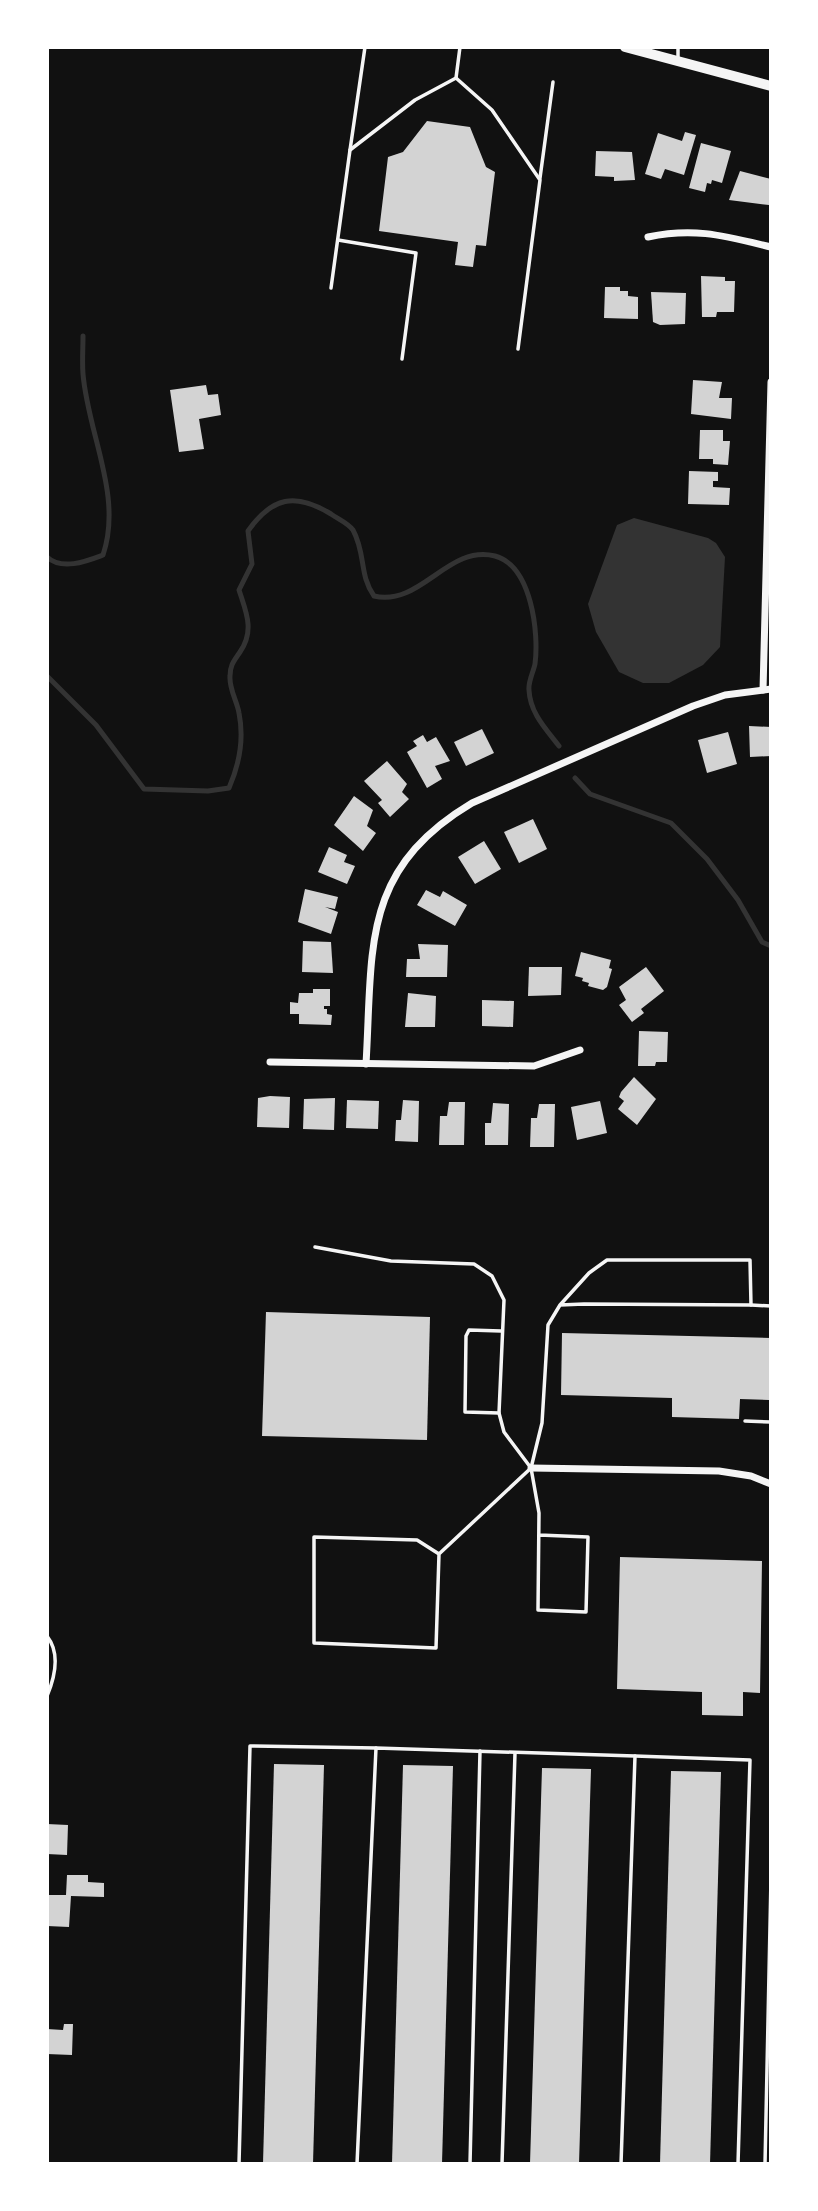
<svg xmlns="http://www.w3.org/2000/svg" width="818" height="2211" font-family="'Golos Text',sans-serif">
	<rect width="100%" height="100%" fill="#111"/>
	<path fill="#333" d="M634,518L708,538L716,543L725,557L720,647L703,665L669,683H643L619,672L596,632L588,604L617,525Z"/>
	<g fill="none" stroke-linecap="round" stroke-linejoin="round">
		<g stroke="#333" stroke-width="5">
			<path d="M47,557C62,571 87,561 103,555C123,496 88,434 83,374C82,362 83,349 83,336"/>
			<path d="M47,676L96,725L144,789L208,791L229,788C239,765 244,738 239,713C237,701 229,689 230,676C230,665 234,661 240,652C255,630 246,612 239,590L252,564L248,531C272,497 295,492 331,514C338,519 348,523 353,530C366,554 359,575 374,596C421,607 448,544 495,556C532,566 539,634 535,664C533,673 528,682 529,690C530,713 546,729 559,746"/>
			<path d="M575,778L590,794L671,823L707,859L738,900L762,942L771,946"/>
		</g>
	</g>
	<g fill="#d3d3d3">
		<path d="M427,121L470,127L486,167L495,172L486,246L476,245L473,267L455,265L458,242L379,231L388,157L403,152Z"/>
		<path d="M685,132L696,135L684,175L665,169L661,179L645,174L658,133L682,141Z"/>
		<path d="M701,143L731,151L722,183L712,180L711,184L707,183L705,192L689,188Z"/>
		<path d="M596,151L632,152L635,180L614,181V177L595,176Z"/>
		<path d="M740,171L771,179L769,205L729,200Z"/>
		<path d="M701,276L725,277V281H735L734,312H717L716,317H702Z"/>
		<path d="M605,287H620V291H628V296L638,297V319L604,318Z"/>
		<path d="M651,292L686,293L685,324L660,325L653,322Z"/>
		<path d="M693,380L722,382L719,398H732L731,419L691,414Z"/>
		<path d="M206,385L208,395L218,394L221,415L199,419L204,449L179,452L170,390Z"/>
		<path d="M700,430H723V441H730L728,465L713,464V459H699Z"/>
		<path d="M689,471L718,472V481H713V487L730,488L729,505L688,504Z"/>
		<path d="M749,726L771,727V756L750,757Z"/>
		<path d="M482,729L494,753L466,766L454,742Z"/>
		<path d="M728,732L737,764L707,773L698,740Z"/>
		<path d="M423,735L427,742L436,737L450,761L435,766L442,779L427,788L407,752L417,746L413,741Z"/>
		<path d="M387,761L407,784L402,792L409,799L390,817L378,803L382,800L364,781Z"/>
		<path d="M354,796L373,810L367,826L376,833L363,851L334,825Z"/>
		<path d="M533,819L547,849L519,863L504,832Z"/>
		<path d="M484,841L501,869L475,884L458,857Z"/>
		<path d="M329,847L347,855L344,862L355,866L347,884L318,872Z"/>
		<path d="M305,889L338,897L335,909L325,907L338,912L331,934L298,922Z"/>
		<path d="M426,890L440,897L443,891L467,905L455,926L417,905Z"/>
		<path d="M303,941L331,942L333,973L302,972Z"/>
		<path d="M418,944L448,945L447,977H406L407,959H420Z"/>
		<path d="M581,952L611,960L609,968L612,969L607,987L603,990L588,986L589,983L582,981L583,978L575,976Z"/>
		<path d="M529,967H562L561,995L528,996Z"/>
		<path d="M646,967L664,991L641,1009L644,1013L632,1022L619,1005L626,1000L619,987Z"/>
		<path d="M313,989H330V1006H324V1009H327V1014L332,1015L331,1025L299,1024V1014H290V1002L298,1003L299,993H313Z"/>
		<path d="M408,993L436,996L435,1027H405Z"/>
		<path d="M482,1000L514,1001L513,1027L482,1026Z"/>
		<path d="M639,1031L668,1032L667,1062H656L655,1066H638Z"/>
		<path d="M634,1077L656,1099L637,1125L618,1109L624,1101L619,1097L621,1092Z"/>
		<path d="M270,1096L290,1097L289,1128L257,1127L258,1098Z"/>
		<path d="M335,1098L334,1130L303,1129L304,1099Z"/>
		<path d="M347,1100L379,1101L378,1129L346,1128Z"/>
		<path d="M403,1100L419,1101L418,1142L395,1141L396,1120H401Z"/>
		<path d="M600,1101L607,1133L577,1140L571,1107Z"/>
		<path d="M449,1102H465L464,1145H439L440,1116H447Z"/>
		<path d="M493,1103L509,1104L508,1145H485V1123H491Z"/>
		<path d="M539,1104H555L554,1147H530L531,1118H537Z"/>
		<path d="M266,1312L430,1317L427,1440L262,1436Z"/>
		<path d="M562,1333L771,1338L769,1400L740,1399L739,1419L672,1417V1398L561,1395Z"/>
		<path d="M620,1557L762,1561L760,1693L743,1692V1716L702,1715V1692L617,1689Z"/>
		<path d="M274,1764L324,1765L313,2164H263Z"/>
		<path d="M403,1765L453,1766L442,2164H392Z"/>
		<path d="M542,1768L591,1769L579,2164H530Z"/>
		<path d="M671,1771L721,1772L710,2164H660Z"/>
		<path d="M47,1824L68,1825L67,1855L47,1854Z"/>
		<path d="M67,1875H88V1882L104,1883V1897L71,1896L69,1927L47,1926V1895H66Z"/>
		<path d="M64,2024H73L72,2055L47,2054V2029L63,2030Z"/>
	</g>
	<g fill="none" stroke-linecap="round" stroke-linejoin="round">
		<g stroke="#f5f5f5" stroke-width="3.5">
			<path d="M678,59V47"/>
			<path d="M456,78L492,110L540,180L518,349"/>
			<path d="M350,150L365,47"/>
			<path d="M540,178L553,82"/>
			<path d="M338,240L416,253L402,359"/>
			<path d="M331,288L350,150L415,100L456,78L460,47"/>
			<path d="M315,1247L391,1261L474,1264L492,1276L504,1300L499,1413L504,1432L531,1468"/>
			<path d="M751,1305L771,1306"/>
			<path d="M499,1413L465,1412L466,1336L469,1330L501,1331"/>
			<path d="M745,1421L771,1422"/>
			<path d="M539,1535L588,1537L586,1612L538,1610L539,1513L531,1468L542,1423L548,1325L560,1305L584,1304L751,1305L750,1260H607L589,1273L560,1305"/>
			<path d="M439,1554L436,1648L314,1643V1537L417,1540L439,1554L531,1468"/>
			<path d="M47,1636C61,1654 55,1677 47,1696"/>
			<path d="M635,1756L750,1760L738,2164"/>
			<path d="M239,2164L250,1746L376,1748"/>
			<path d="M357,2164L376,1748L635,1756L621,2164"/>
			<path d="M470,2164L480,1751"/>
			<path d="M502,2164L515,1753"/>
			<path d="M765,2164L771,1878"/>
		</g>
		<g stroke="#f5f5f5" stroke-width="7">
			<path d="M648,237C695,227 725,236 771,247"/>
			<path d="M763,690L771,382"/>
			<path d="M270,1062L534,1066L580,1050"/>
			<path d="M366,1064C373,948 360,870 472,803L693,706L725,695L771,689"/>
			<path d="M531,1468L719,1471L751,1476L771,1484"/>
		</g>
		<path stroke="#f5f5f5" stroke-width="10" d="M625,47L771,86"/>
	</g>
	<rect width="818" height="2211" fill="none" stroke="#ffffff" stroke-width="98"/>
</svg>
